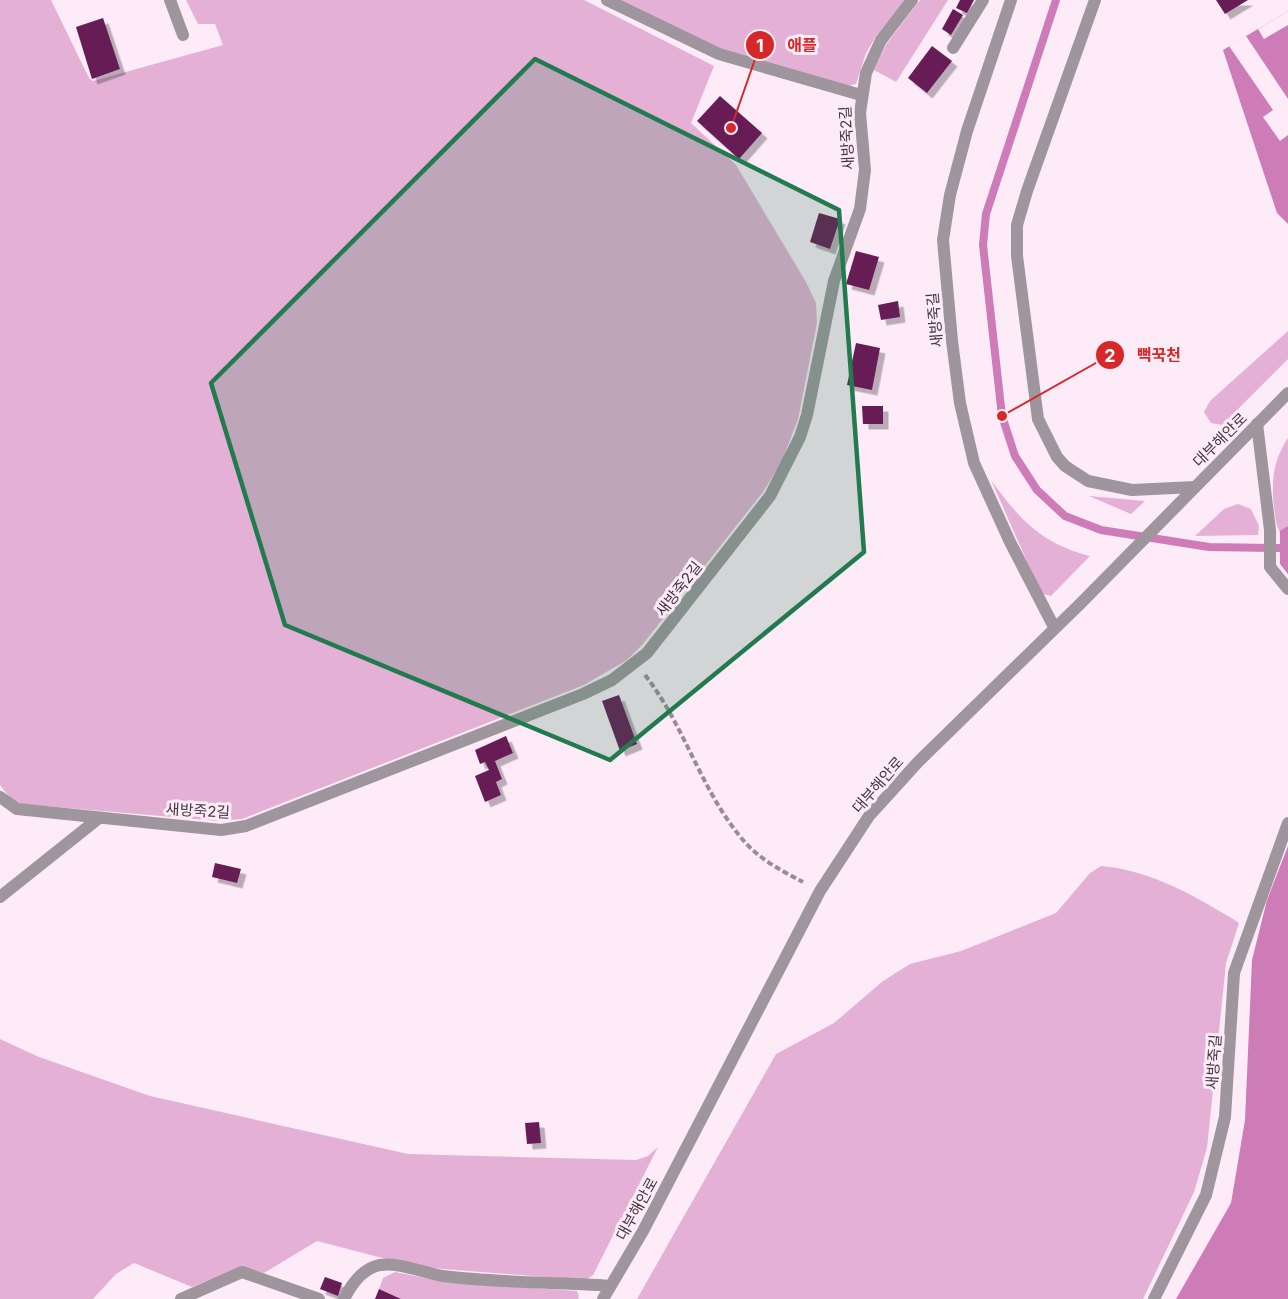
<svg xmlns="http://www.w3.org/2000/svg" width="1288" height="1299" font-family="Inter,'Noto Sans KR',sans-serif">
	<defs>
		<filter id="shadow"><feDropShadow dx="5.5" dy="5.5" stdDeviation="0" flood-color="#0004"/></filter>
	</defs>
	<rect width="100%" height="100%" fill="#feebf8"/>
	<g fill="#e5b0d5">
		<path d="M0,0H51L89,78L93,81L223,45L215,24H198L186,0H584L714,66L691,123L736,165L806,282L816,303L817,323L798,419L782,461L763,492L643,644L627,660L584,685L242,819L219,821L21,804L11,799L0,785Z"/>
		<path d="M618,0H905L876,36L866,53L856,84L848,86L726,51Z"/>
		<path d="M920,0H948L896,82L874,70L887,43Z"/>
		<path d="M1288,331V359L1222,425L1211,423L1204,412L1210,401Z"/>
		<path d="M1288,438V574C1278,561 1281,551 1280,535C1280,530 1277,527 1276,522C1271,491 1270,464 1288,438Z"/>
		<path d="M991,480C1019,519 1042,544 1090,556L1051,596L1043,594L1038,586Z"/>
		<path d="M1089,496L1145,501L1131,514Z"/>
		<path d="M1238,504L1251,509L1259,526L1258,535L1195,536L1224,509Z"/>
		<path d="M1101,866C1151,870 1197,897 1239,923L1226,963L1207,1148L1194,1192L1143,1299H637L776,1054L834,1023L883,981L910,964L961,951L1056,913L1090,873Z"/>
		<path d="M0,1039L39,1057L150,1096L408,1154L636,1160L648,1156L658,1147L593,1275L586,1280L417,1267L317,1241L264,1273L241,1267L192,1287L134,1263L116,1274L93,1299H0Z"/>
		<path d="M395,1272L445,1282L577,1291L579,1296L578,1299H401L379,1289L383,1278Z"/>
	</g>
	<g fill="#ce7cb8">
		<path d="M1288,11V224L1277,213L1223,50Z"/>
		<path d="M1288,526V574L1280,564V531Z"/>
		<path d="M1288,846V1299H1176L1231,1203L1245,1120L1252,960L1267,900Z"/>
	</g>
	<g fill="#feebf8">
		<path d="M1288,11V25L1264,39L1258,29Z"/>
		<path d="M1246,36L1288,99V135L1280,141L1263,117L1273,110L1229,46Z"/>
	</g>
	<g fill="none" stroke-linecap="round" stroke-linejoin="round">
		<path stroke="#ce7cb8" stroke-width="8" d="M1056,0L986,214L983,245L1002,416L1015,456L1037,490L1065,516L1101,530L1209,547L1280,548"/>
	</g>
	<g fill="#671d57" filter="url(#shadow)">
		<path d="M960,0H974L967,13L956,8Z"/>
		<path d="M1216,0H1248L1225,14Z"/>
		<path d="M953,9L963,15L951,35L942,29Z"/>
		<path d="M103,18L120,69L92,79L76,27Z"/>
		<path d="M932,46L952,61L927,93L908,78Z"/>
		<path d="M720,96L762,133L739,159L697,121Z"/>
		<path d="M819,213L840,219L830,249L810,242Z"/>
		<path d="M856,251L879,257L869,290L846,284Z"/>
		<path d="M898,301L900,317L881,320L878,305Z"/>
		<path d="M856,343L880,348L872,390L847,385Z"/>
		<path d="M862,406H883V424H863Z"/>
		<path d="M619,695L637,744L620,751L602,701Z"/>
		<path d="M506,736L513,753L495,761L502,779L496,782L501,795L485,802L475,776L489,770L485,762L480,764L475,750Z"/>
		<path d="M215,863L241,869L237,883L212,877Z"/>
		<path d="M539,1122L541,1143L527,1144L525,1123Z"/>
		<path d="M325,1277L342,1283L338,1296L320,1289Z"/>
		<path d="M379,1289L401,1299H375Z"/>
	</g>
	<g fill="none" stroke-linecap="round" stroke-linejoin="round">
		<path stroke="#9a8c96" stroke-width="4" stroke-dasharray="6 3" stroke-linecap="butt" d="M645,675C685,726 701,791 743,840C759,859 782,871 803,882"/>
		<g stroke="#9f959c" stroke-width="12">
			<path d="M170,0L183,35"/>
			<path d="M607,0L719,54L861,95"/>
			<path d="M1011,0L967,131L950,195L943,240L952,341L960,403L974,463L1010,542L1054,627"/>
			<path d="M1095,0L1027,191L1017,225V256L1038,419L1057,457L1065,466L1088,481L1132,490L1195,487"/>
			<path d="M953,48L983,0"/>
			<path d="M1257,424L1270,530V567L1288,589"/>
			<path d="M0,797L17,809L221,830L246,826L583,694L612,680L647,653L770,496L800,437L807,415L834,281L860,209L865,170L860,113L866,73L881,40L912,0"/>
			<path d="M0,897L99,818"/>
			<path d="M181,1299L242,1272L319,1299"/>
			<path d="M344,1299C351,1285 363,1268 380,1265C399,1262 424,1273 443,1276C498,1283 554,1282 610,1286"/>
			<path d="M1154,1299L1206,1195L1225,1117L1234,973L1288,823"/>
		</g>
		<path stroke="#9f959c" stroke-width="12" d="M603,1299L643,1231L820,891L869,816L919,761L1080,604L1288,393"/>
	</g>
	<path fill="#217b4f" fill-opacity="0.2" stroke="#217b4f" stroke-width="4.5" stroke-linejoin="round" d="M535,59L839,210L864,552L610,760L285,625L211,383Z"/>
	<g text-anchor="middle" stroke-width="6" stroke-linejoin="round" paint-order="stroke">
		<g font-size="15" fill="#42383f" stroke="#feebf8">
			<text transform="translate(847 138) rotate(-93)" y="5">새방죽2길</text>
			<text transform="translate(935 320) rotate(-95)" y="5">새방죽길</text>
			<text transform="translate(1220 440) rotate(-45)" y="5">대부해안로</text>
			<text transform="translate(679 589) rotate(-52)" y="5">새방죽2길</text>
			<text transform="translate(878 785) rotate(-49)" y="5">대부해안로</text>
			<text transform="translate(198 811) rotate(3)" y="5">새방죽2길</text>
			<text transform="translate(1214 1062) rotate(-86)" y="5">새방죽길</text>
			<text transform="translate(637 1209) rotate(-61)" y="5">대부해안로</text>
		</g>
	</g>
	<path fill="none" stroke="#d62828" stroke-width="2" d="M731 128L760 45M1002 416L1110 355"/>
	<g fill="#d62828" stroke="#feebf8" stroke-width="2">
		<circle cx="731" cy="128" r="6"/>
		<circle cx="1002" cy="416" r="6"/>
		<circle cx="760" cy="45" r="15"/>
		<circle cx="1110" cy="355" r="15"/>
	</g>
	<g font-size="18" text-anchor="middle" font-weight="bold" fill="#fff">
		<text x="760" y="52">1</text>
		<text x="1110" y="362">2</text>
	</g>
	<g font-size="16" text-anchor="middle" font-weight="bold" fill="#d62828" stroke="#feebf8" stroke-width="6" stroke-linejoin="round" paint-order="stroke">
		<text x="802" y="51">애플</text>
		<text x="1159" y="361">뻑꾹천</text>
	</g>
</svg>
